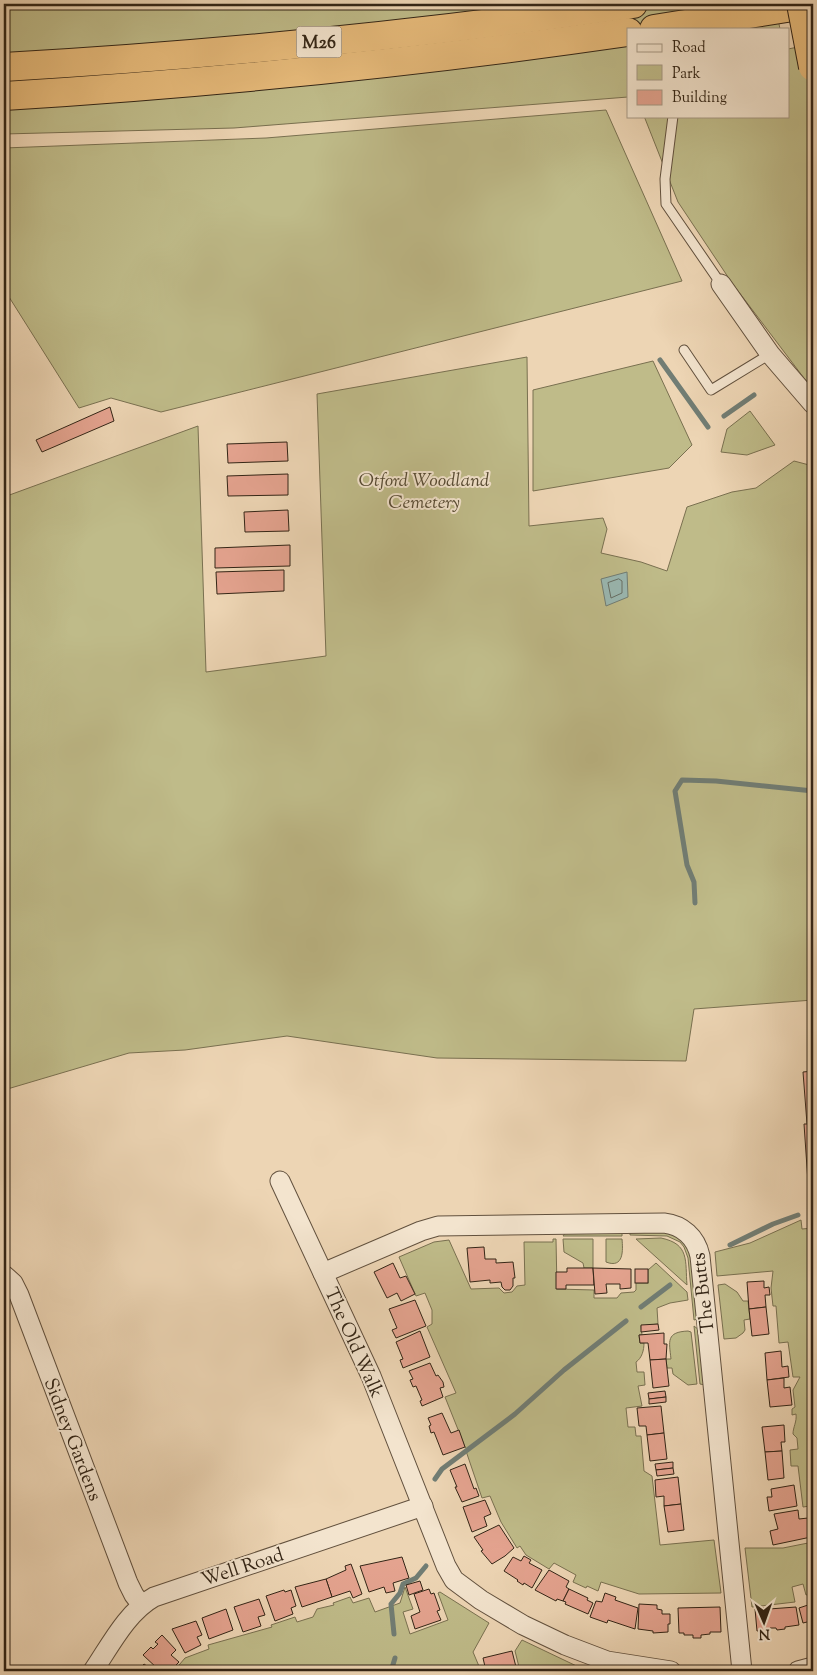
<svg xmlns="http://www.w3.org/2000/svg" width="817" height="1675" font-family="'Sorts Mill Goudy',serif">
	<rect width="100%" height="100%" fill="#edd5b4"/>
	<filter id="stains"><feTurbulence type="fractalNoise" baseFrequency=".004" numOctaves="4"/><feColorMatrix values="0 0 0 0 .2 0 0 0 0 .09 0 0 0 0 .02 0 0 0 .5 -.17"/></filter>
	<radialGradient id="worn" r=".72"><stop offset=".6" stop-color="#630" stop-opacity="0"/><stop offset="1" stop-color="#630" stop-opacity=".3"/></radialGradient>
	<g fill="#bfbb89" stroke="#797050">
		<path d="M4,4H775L780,29H628V97L234,128L4,134Z"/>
		<path d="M813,44V390L732,283L678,202L644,116H788V49Z"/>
		<path d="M606,110L682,281L161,412L111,398L79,408L4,289V148L266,138Z"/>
		<path d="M527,357L529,526L603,518L607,529L601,553L641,562L667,571L687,507L732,492L756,488L794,461L813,466V1000L694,1009L686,1061L437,1058L287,1036L185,1050L129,1053L4,1090V497L198,426L206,672L326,656L317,394Z"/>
		<path d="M653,361L692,445L669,468L533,491V390Z"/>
		<path d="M750,411L775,445L747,455L721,452L727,429Z"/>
		<path d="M801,1220L802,1229L813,1228V1525L810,1506L803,1507L798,1466H791L790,1450L798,1449L797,1438L793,1434C793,1427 797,1422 796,1414L792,1415V1409L795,1407L793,1390L800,1377H793L788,1342L779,1343L776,1306H773L771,1288L773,1271L717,1276L715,1252L750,1243Z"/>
		<path d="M658,1230L677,1234L691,1251L698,1319L694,1320L688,1258L684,1247L680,1242L667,1236L630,1235V1231Z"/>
		<path d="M622,1231V1236H563L566,1232Z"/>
		<path d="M661,1238C690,1244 685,1261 687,1285L636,1239Z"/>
		<path d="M553,1239H556L557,1289L594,1290V1298H617L621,1293L634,1292L636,1290V1283H648V1270L656,1263L687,1292L688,1300L670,1303L657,1308L658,1324L641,1326L642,1335H639L640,1343H644C644,1350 642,1358 636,1362L637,1372H644L645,1385L638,1386L642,1406L626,1408L628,1427H635L636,1436H641L644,1471L652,1476L660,1545L714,1540L721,1593L639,1594L601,1582L598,1591L587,1586L586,1588L573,1582L576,1575L554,1563L549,1569L526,1555L520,1546L517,1548L501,1522L490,1496L482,1498L466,1451L468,1450L465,1447L445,1397L456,1393L427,1327L432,1324V1310L425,1293L416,1296L399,1257L434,1242L449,1240L471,1289L499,1288L504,1293L512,1292L517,1286L525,1285L524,1242H553Z"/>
		<path d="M563,1239H593V1268H584L583,1263L564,1252Z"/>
		<path d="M606,1239H622C623,1250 624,1269 606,1262Z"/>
		<path d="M725,1284L737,1292L743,1301H748L750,1319L744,1320L745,1330L743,1333L736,1338L724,1339L718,1285Z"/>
		<path d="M694,1326L699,1330L705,1385L700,1384Z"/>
		<path d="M688,1331L691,1332L697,1384L688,1385L673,1374L672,1368H667L666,1359H671C669,1341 666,1332 688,1331Z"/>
		<path d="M813,1542V1593L806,1595L803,1584L792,1587L795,1602L752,1607L745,1548H783Z"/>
		<path d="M405,1587L413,1609L403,1612L410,1634L448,1620L438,1593L440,1592L489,1623L473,1652L481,1671H396L391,1666L375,1671H174L185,1658L209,1649L208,1645L272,1627L271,1625L295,1617L297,1622L313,1617L317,1609L334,1605L333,1603L350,1597L353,1603L369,1598L375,1612L400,1603Z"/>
		<path d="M522,1640L587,1671H520L515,1651Z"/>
	</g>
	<path fill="#9ab8b2" stroke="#717d74" d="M627,572L628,597L606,606L601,579Z"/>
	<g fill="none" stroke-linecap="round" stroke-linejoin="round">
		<path stroke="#666e64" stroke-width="1" d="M619,579L622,581V593L611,598L608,583Z"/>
		<g stroke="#717d74" stroke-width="5">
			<path d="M660,360L708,427"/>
			<path d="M724,416L754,395"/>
			<path d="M695,903L694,882L687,865L675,791L682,780L716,781L813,791"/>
			<path d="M730,1245L773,1224L798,1215"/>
			<path d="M641,1307L670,1285"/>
			<path d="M435,1479L442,1469L515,1414L564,1370L626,1321"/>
			<path d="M394,1634L391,1604L400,1593L403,1584L416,1578L426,1566"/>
			<path d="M392,1668L395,1658"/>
		</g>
	</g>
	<g fill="#e4a38f" stroke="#332516">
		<path d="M110,407L114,421L42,452L36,440Z"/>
		<path d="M287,442L288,461L228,463L227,444Z"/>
		<path d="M288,474V495L228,496L227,476Z"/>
		<path d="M288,510L289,531L245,532L244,512Z"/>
		<path d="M290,545V566L215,568V548Z"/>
		<path d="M284,570V591L217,594L216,572Z"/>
		<path d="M813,1071V1182H808L804,1124H807L803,1072Z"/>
		<path d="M484,1247L485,1259H496V1263L513,1262L515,1278H513V1286L510,1290H505L502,1287L501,1282L490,1283V1280L470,1282L467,1248Z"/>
		<path d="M393,1263L400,1278L406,1276L415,1294L401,1301L397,1293L387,1298L374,1272Z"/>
		<path d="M567,1268H593L594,1285H566V1289H556V1272H567Z"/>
		<path d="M593,1268L631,1269V1288L620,1289V1284H606L607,1293L595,1294Z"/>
		<rect x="635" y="1269" width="13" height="14"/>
		<path d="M764,1281V1288L769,1287L770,1295H765L766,1307L749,1309L747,1282Z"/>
		<path d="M415,1300L426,1326L396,1338L392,1330L397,1328L389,1309Z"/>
		<path d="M766,1307L769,1334L752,1336L749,1309Z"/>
		<path d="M658,1324L659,1330L641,1332V1325Z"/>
		<path d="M420,1331L430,1357L403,1368L400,1360L403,1359L396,1342Z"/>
		<path d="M664,1333V1344H667L666,1359L650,1360L648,1343H640L639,1335Z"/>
		<path d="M781,1351L782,1367L788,1366L789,1377L767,1380L765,1353Z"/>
		<path d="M666,1359L669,1386L653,1388L650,1360Z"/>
		<path d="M430,1363L436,1376L438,1375L443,1382L444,1387L440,1388L443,1397L422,1406L420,1401L422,1400L416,1386L413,1387L410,1380L413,1379L409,1371Z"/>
		<path d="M784,1378V1388L790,1387L792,1405L770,1407L767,1380Z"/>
		<path d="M665,1391L666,1397L649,1399L648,1393Z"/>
		<path d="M666,1397V1402L649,1404V1399Z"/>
		<path d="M661,1406L664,1433L647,1435L646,1426H639L637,1408Z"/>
		<path d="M442,1413L451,1433L459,1430L465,1447L443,1455L434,1432L431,1433L429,1426L431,1425L428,1418Z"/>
		<path d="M784,1425L785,1442H781L782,1451L765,1452L762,1427Z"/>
		<path d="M664,1433L667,1459L650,1461L647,1435Z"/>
		<path d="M782,1451L784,1478L768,1480L765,1452Z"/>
		<path d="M673,1462V1468L656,1470L655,1464Z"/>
		<path d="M465,1464L474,1489L476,1488L479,1496L462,1502L455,1487H457L450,1470Z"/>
		<path d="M673,1468L674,1474L657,1476L656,1470Z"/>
		<path d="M678,1477L681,1504L664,1506V1496L656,1497L655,1480Z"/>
		<path d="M794,1485L797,1506L769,1511L767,1497H772L771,1489Z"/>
		<path d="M485,1500L491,1514L484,1517L487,1526L472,1532L463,1507Z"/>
		<path d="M681,1504L684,1530L668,1532L664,1506Z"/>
		<path d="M798,1510L799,1519L808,1518L811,1537L773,1545L770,1531L778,1529L774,1514Z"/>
		<path d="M499,1525L514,1548L505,1556L492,1564L481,1551L483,1550L474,1537Z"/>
		<path d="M524,1556L531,1560L529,1563L542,1570L532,1588L524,1583L523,1585L517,1581L518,1580L504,1571L513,1557L521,1561Z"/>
		<path d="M402,1557L409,1578L393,1583L395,1591L386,1593L384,1587L369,1592L360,1566Z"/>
		<path d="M351,1564L362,1594L353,1598L350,1591L332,1597L326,1579L346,1570L345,1566Z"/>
		<path d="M549,1570L569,1581L566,1587L569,1589L563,1601L557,1599L556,1601L535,1590Z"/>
		<path d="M326,1579L332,1597L302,1607L295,1587Z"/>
		<path d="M420,1581L423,1590L409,1595L406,1585Z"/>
		<path d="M429,1589L431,1594L434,1593L440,1610L437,1611L441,1620L415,1629L411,1616L420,1612L414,1594Z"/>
		<path d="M569,1589L588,1598L587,1600L593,1603L588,1614L565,1604L566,1602L563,1601Z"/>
		<path d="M284,1590L285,1592L291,1590L296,1606L291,1608L293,1614L275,1621L266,1596Z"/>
		<path d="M605,1593L616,1597L615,1600L638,1608L635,1629L608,1620L607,1623L590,1617L596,1601L602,1602Z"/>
		<path d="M259,1599L265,1615L258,1617L261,1626L243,1632L234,1607Z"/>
		<path d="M813,1601V1622L811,1621L803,1623L799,1608L811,1604L810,1602Z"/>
		<path d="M639,1604L657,1605V1609L662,1610V1614H670V1624H668V1632L653,1633V1631L638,1629Z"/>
		<path d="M720,1607L721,1632H710V1634L701,1635V1638H693V1635H684V1633H679L678,1608Z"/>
		<path d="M769,1607V1609L796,1607L799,1625L785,1627V1629L777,1630L776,1628H770V1630L757,1631L755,1609Z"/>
		<path d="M226,1609L233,1630L209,1639L202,1618Z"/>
		<path d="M196,1621L202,1635L197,1637L201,1645L185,1653L172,1629Z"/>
		<path d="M162,1635L176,1650L171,1655L179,1662L170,1671H164L160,1667L158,1669L143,1655L151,1647L153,1649L158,1644L155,1642Z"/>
		<path d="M512,1651L517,1671H486L483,1658Z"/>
		<path d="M144,1664L154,1671H137Z"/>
	</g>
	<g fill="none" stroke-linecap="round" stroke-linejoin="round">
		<defs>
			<g id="service">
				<path d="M673,116L665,179L666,204L721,284"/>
				<path d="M684,350L711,390L770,354"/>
			</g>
			<g id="minor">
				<path d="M721,284L770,354L813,404"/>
				<path d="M280,1181L371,1376L446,1566L454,1580L481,1600L523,1625L565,1645L607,1661L671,1671"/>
				<path d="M323,1273L421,1231L438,1226L664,1223C682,1225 696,1237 700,1256L742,1671"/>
				<path d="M4,1275L13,1283L19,1295L128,1583L134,1595L141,1604"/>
				<path d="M93,1671C110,1646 127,1612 154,1597L423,1506"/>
				<path d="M798,1671L813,1667"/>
			</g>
			<g id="motorway">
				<path d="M654,29L812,4"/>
				<path d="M4,67C214,55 424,34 633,4"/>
				<path d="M4,96C213,83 421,62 628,32"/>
			</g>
		</defs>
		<use href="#service" stroke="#62513e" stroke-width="11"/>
		<use href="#minor" stroke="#62513e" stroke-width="21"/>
		<use href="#motorway" stroke="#332516" stroke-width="30"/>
		<use href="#service" stroke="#f3e4ce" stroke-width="9"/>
		<use href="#minor" stroke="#f3e4ce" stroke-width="19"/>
		<use href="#motorway" stroke="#e6ba7a" stroke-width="28"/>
		<defs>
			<path id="primary-bridge" d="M801,4L813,67"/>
		</defs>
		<use href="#primary-bridge" stroke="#332516" stroke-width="30" stroke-linecap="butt"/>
		<use href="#primary-bridge" stroke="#e6ba7a" stroke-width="28"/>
	</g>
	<g text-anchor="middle" stroke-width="4" stroke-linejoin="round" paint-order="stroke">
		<rect fill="#f3e4ce" stroke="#6d5e4d" stroke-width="1" x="296.5" y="26.5" width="45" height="31" rx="4"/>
		<g font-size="18" font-weight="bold" fill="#332516">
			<text x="319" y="48">M26</text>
		</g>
		<g font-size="19" font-style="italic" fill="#564a33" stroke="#f3e4ce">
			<text x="424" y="486">Otford Woodland<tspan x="424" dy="22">Cemetery</tspan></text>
		</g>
		<g font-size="19" fill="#332516" stroke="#f3e4ce">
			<text transform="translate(702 1293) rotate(-97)" y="7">The Butts</text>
			<text transform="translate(355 1342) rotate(66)" y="7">The Old Walk</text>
			<text transform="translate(74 1439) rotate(69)" y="7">Sidney Gardens</text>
			<text transform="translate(242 1566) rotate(-18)" y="7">Well Road</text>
		</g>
	</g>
	<rect width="817" height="1675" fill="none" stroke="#edd5b4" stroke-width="20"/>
	<rect x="5" y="5" width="807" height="1665" fill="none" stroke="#332516" stroke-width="2.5"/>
	<rect x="10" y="10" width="797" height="1655" fill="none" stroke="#332516"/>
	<rect x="627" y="28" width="162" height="90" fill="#f3e4ce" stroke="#a69884"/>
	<rect x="637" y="44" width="25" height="8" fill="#f3e4ce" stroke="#a69884"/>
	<text x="672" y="52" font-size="15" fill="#332516">Road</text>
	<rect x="637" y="65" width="25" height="15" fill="#bfbb89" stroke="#a69884"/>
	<text x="672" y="78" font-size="15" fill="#332516">Park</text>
	<rect x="637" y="90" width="25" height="15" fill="#e4a38f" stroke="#a69884"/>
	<text x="672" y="102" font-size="15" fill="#332516">Building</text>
	<g transform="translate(764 1622) rotate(178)" stroke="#f3e4ce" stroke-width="4" paint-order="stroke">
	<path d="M0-4L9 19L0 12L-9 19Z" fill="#332516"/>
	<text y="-8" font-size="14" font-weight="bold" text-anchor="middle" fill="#332516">N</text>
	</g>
	<rect width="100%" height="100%" filter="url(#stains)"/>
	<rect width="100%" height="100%" fill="url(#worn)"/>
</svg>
